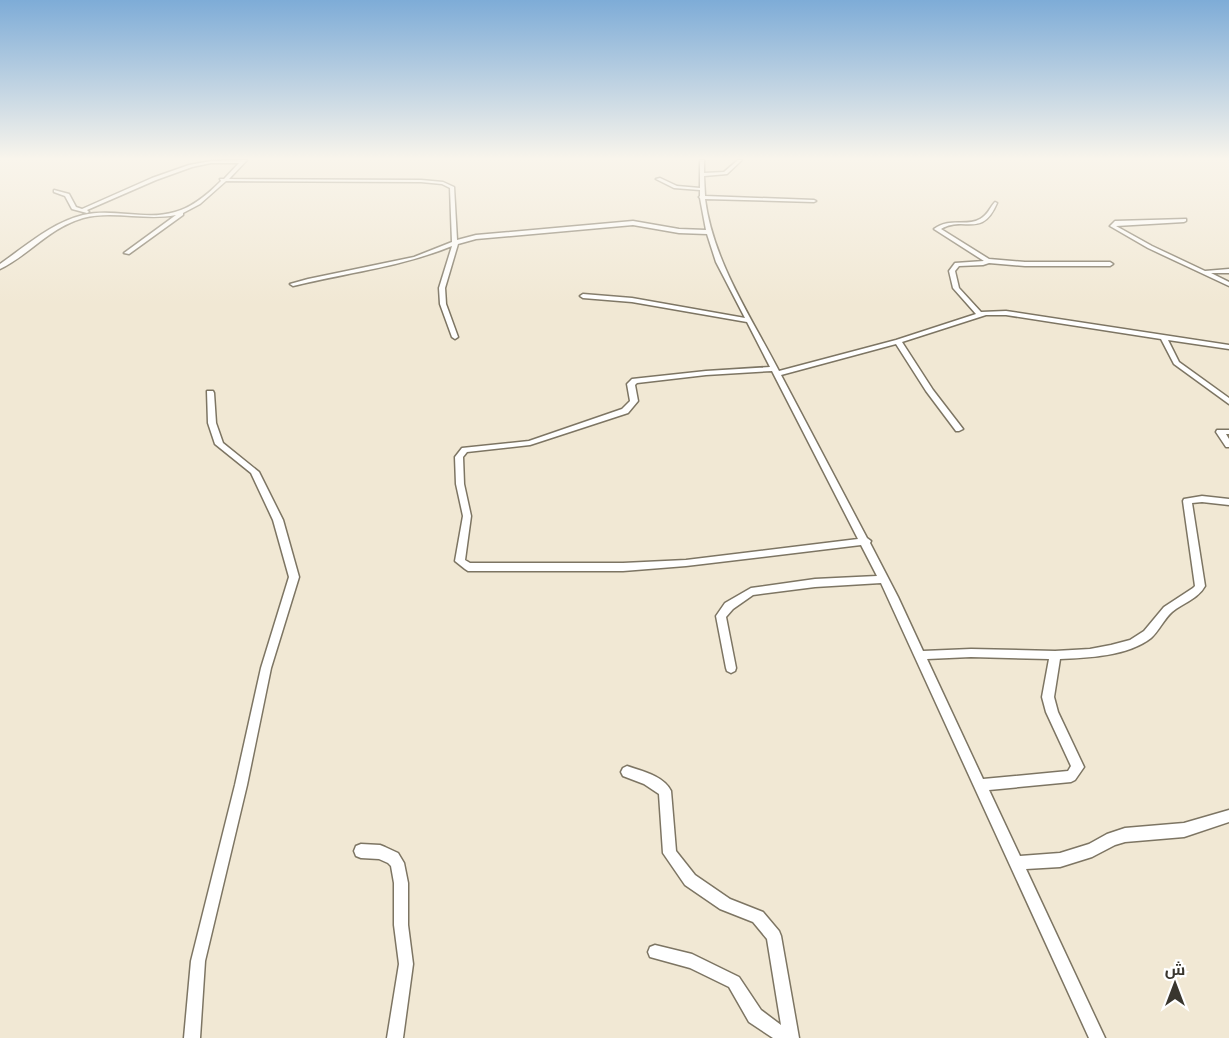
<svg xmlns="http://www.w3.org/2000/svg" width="1229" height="1038" font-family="'Exo 2',Cairo,sans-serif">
	<rect width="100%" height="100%" fill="#f1e8d4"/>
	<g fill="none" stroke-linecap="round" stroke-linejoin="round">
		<defs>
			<g id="minor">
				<path d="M243,160H247L229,179L421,180L443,182L454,187L457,240L476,235L633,221L679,229L706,230L700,198L699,197L700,196V190L674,188L656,179L660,178L677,186L700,188V160H704V173L724,172L738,160H742L727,174L704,176L705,196L814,200L816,201L814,202L705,199C713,261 751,317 779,371L896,340L976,314L953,288L949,271L955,263L984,261L934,229C950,217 966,227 980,219C988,215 990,207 995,202L997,203C982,239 964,215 941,229L989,259L1025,262H1110L1113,264L1110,266H1025L989,263L983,265L959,266L955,271L959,288L981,312L1006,311L1229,345V349L1168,340L1179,362L1229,398V404L1174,364L1161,339L1006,315H986L902,342L933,390L963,429L959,431H956L926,391L896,344L781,375L867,538L871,541L870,543L898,597L923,651L971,649L1055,651L1090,649L1111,645L1130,640L1144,631L1164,607L1193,588L1195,586L1183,501L1184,499L1202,496L1229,499V505L1202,502L1192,503L1205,586C1198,599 1183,603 1172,612C1164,619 1159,631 1151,638C1128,656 1088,658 1060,659L1054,697L1058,712L1084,767L1075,780L1071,782L989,790L1020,856L1060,853L1089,844L1107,834L1125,828L1184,823L1229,810V822L1184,837L1125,842L1115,845L1092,857L1060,867L1026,869L1105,1038H1089L881,583L815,587L753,595L733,609L726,617L736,668L735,671L731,673L727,671L726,668L716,616L725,603L751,588L815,579L877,576L861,545L686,566L623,571H468L465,569L455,561L463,516L456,484L455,457L462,448L529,441L622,409L630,401L627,384L632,379L706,371L770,367L747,322L632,302L583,298L580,296L583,294L632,298L745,318L716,262L707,234L679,233L633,225L476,239L458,244L445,288L446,304L458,337L455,339L452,337L440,304L439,288L452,246C401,267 346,273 293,286L290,284L308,279L414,257L452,242L450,188L442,184L421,182L226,181L200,204L183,213V215L129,254L124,253L176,215C145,221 113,210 83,218C49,228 29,255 0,269V264C26,246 51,223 83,215C114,208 146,221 175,212C193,207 208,194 221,181L220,179H224L239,163H211L192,167L156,180L87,210L89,212L87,213L72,209L65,196L54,192V190L69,194L76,207L82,209L152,178L189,165L211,161ZM772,371L858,539L686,560L623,563H470L465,560L471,516L464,484L463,457L467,452L530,445L628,413L638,401L635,385L637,383L706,375ZM971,657L1049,659L1042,697L1046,712L1071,766L1068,771L983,779L927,659Z"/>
				<path d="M1186,219V221L1184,222L1116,226L1152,246L1205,271L1229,269V273H1211L1229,282V286L1148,248L1110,226L1115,221Z"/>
				<path d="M207,391H213L214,393L216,423L223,443L259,472L283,520L299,577L271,668L247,785L205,961L200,1038H184L191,961L235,785L261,668L289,577L273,520L251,473L215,444L208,423Z"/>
				<path d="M1217,430H1229V434H1226L1229,439V447H1226L1216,432Z"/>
				<path d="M627,766C642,771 664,776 671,791L676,851L695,875L730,899L763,912L779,931L781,936L799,1038H773L749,1022L729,987L690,968L650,957L648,952L650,947L655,945L692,954L739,977L761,1010L781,1025L767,939L753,922L720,909L685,885L663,853L659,794L644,784L623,776L621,772L623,768Z"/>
				<path d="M361,844L380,845L385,847L398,853L404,863L408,883V925L413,964L403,1038H387L399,964L394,925V883L391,866L388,863L379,859L361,858L356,856L354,851L356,846Z"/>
			</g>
		</defs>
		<use href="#minor" stroke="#7d7563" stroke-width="3"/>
		<use href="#minor" fill="#fff" fill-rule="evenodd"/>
	</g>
	<linearGradient id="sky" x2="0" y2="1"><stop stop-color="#7eacd7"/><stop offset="0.52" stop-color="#f9f5ec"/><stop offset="1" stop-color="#f9f5ec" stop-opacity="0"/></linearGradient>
	<rect width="1229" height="305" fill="url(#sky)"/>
	<g transform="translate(1175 984)" stroke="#ffffff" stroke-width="4.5" paint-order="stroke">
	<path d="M0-4.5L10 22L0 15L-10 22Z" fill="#39362e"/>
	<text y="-9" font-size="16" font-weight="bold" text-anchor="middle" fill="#39362e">ش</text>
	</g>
</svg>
